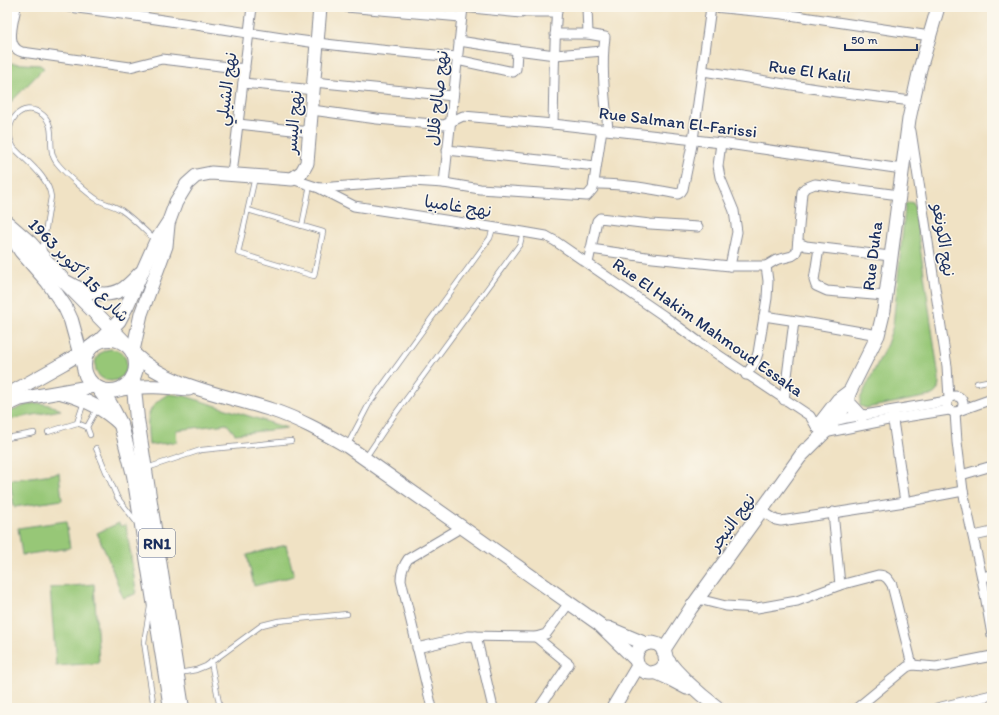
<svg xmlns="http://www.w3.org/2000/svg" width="999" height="715" font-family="Itim,'Playpen Sans Arabic',sans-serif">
	<rect width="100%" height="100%" fill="#fbf7ec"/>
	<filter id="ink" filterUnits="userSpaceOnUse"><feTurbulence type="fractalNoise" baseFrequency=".025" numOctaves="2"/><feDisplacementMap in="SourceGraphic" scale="8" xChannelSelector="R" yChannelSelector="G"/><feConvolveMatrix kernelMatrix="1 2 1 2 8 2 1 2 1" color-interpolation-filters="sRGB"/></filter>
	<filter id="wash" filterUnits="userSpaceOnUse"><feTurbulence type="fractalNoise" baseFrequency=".012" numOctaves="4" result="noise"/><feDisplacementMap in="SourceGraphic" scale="16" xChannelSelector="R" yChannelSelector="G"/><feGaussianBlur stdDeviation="0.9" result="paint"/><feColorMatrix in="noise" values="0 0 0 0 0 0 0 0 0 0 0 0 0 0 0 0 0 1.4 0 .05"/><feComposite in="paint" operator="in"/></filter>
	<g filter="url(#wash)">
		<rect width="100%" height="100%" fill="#f0e2c4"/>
		<g fill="#97c777" stroke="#597b6a">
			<path d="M9,63L40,65L44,68L7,106V65Z"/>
			<path d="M910,202L913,203L914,205L939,378C939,387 939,392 930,396L866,408L860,406V399L887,344L893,326L905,208V204Z"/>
			<circle cx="111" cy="365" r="16"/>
			<path d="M169,394L185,396L287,428L235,434L227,424L176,430L177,442L149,445C147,422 144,406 169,394Z"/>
			<path d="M39,403L50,405L61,410L17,418L7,421V413L29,404Z"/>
			<path d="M59,473L62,500L14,507L10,480Z"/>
			<path d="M66,521L70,548L22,555L18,528Z"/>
			<path d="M119,523L120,526L126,525L136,590L135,594L123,598L108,558L97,533Z"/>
			<path d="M286,545L294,576L254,586L247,555Z"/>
			<path d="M94,584L99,663L56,666L50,588Z"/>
		</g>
	</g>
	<g filter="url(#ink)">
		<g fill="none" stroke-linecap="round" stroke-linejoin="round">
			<defs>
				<g id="lane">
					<path d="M248,210L323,232L314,276L238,253L255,177"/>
					<path d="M302,226L310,185"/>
					<path d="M44,254L43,246L51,197C49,177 27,162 14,148C0,124 22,98 43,115C58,128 45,149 57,163C64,172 89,195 98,200C105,204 113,205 121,210C133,218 144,230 155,240"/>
					<path d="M977,383L992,380"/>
					<path d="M77,423L84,402"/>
					<path d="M87,427L97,409"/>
					<path d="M48,432L77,423L87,427L90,435"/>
					<path d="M7,438L34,433"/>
					<path d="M348,444L369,404L490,238L493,228"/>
					<path d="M96,448L117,497L137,523"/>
					<path d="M366,457L393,417L520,244L523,232"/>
					<path d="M147,468L201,450L291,441"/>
					<path d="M150,607L144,642L154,708"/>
					<path d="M211,662L220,708"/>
					<path d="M179,673L196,670L206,666L262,625L278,621L347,614"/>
				</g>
				<g id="street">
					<path d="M16,7C14,21 4,47 22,52L130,67L162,59L245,69"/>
					<path d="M69,7C152,17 235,32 318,43C364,49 411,53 457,57"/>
					<path d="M346,7L461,17"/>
					<path d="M463,7L521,13L523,12L524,7"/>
					<path d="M587,7L588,34"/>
					<path d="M714,7L783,14L930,36"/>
					<path d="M523,12H557"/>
					<path d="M555,34H588L605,37C601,68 605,99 608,129"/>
					<path d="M459,41L517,50"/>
					<path d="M457,60L513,72L516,69L517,50L555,55L603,51"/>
					<path d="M703,71L836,92L912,101"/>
					<path d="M314,82L453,96"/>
					<path d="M243,83L314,90"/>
					<path d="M312,110L377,119L444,125L463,116L553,124L721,143L902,169"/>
					<path d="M238,124L310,132"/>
					<path d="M553,124C554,85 554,46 557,7"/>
					<path d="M911,131L947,366L949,398"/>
					<path d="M721,143L718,166L720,177L734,211L737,232L730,266"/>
					<path d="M447,150L596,166"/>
					<path d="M232,174L252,7"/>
					<path d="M292,179L319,188L354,206L523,232L546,236L555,241L664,316L699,342L810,416L817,428L824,433L893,419L949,410"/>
					<path d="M444,183L463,7"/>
					<path d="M594,184C620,183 652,189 678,194L681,192L683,189L693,140L711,7"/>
					<path d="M320,188L412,181L444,183L480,189L587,196L593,189L602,129"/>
					<path d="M798,243L806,246L890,256"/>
					<path d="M819,248L814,280L816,286L827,291L885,296"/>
					<path d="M591,249L653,258L730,266H766L776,260L792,256L795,254L797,250L802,192L805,188L815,184L899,195"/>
					<path d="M588,263L596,225L597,221L600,218L650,224L698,227"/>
					<path d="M764,316L816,324L878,335"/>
					<path d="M746,375L755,362L758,353L767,298L768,281L766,266"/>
					<circle cx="955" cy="404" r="8"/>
					<path d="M784,400L794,321"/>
					<path d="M961,410L992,399"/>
					<path d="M955,412L957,442L963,491L982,578L992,635"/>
					<path d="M892,414L905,502"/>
					<path d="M831,422L847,418L947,401"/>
					<path d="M961,475L992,466"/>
					<path d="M762,511L776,520L781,521L905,502L963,491"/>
					<path d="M833,512L840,585"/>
					<path d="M974,536L992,532"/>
					<path d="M982,578L992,574"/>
					<path d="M698,599L726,606L757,608L797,601L840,585L878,575C886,575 888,579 892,585L912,665"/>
					<path d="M476,636L493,708"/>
					<path d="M536,637L569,664L539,708"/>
					<path d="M417,648L468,636L536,637L546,634L569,603"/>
					<path d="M432,708L401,580C401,572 403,566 408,559L462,527"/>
					<path d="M857,708L907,667L912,665L936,667L992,656"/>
					<path d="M937,708L992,695"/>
				</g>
				<g id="secondary">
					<path d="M67,282C82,291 104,299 121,290C128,286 134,279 140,273"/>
					<path d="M99,341L119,321L127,306L156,241L169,221L176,202L187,184L196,176L211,173L292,179L302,172L307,163L320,7"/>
					<path d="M133,351L141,314L166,246L168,225"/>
					<path d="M134,354C169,388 227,395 272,410C299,419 322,432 347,446L599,624L636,660"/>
					<path d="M121,389C144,385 166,387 189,389"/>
					<path d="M62,393C85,399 103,408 120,424"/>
					<path d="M7,395L64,363L92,346"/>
					<path d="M847,401L861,416"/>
					<path d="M7,405L20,399L94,386"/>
					<path d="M818,426L838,400L850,391"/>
					<path d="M801,456L824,433L845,406L850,391L878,335L884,310L909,119L920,69L938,7"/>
					<path d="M608,628L646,644"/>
					<circle cx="651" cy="658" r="15"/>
					<path d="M663,651L691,608L805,450"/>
					<path d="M665,657C680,677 698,693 718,708"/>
					<path d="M655,672L666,677L687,688"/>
					<path d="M613,708L638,666"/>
				</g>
				<g id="primary">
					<path d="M7,223L30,243L63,280L124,342"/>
					<path d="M8,229L21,251L48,282L65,307L71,320L84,367"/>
					<circle cx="110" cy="365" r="26"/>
					<path d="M133,378L137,419L182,708"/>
					<path d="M99,389L110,404L121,425L134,475L171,708"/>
				</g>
			</defs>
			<use href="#lane" stroke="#868891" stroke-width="6"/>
			<use href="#street" stroke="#868891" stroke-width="11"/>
			<use href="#secondary" stroke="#868891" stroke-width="15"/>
			<use href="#primary" stroke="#868891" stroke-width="16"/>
			<use href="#lane" stroke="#fff" stroke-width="4.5"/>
			<use href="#street" stroke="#fff" stroke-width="9"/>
			<use href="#secondary" stroke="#fff" stroke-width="13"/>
			<use href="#primary" stroke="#fff" stroke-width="14"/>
		</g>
	</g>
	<g text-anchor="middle" stroke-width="3" stroke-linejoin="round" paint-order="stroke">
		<rect fill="#fbf7ec" stroke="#5e6b89" stroke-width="1" x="139" y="529" width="36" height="28" rx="3"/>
		<g font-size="16" font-weight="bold" fill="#1b2f5e">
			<text x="157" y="549">RN1</text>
		</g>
		<g font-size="17" fill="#1b2f5e" stroke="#fbf7ec">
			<text transform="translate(810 71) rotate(8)" y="6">Rue El Kalil</text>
			<text transform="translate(226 89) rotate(-83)" y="6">نهج الشيلي</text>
			<text transform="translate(437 98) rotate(-84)" y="6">نهج صالح قلال</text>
			<text transform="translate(293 122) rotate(-85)" y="6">نهج اليسر</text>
			<text transform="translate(678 122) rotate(7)" y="6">Rue Salman El-Farissi</text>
			<text transform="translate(458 206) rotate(9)" y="6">نهج غامبيا</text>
			<text transform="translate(944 240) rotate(81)" y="6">نهج الكونغو</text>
			<text transform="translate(872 256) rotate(-83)" y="6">Rue Duha</text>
			<text transform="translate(79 270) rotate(46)" y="6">شارع 15 أكتوبر 1963</text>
			<text transform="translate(708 327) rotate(35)" y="6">Rue El Hakim Mahmoud Essaka</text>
			<text transform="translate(732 522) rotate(-54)" y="6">نهج النيجر</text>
		</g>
	</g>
	<rect width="999" height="715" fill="none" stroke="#fbf7ec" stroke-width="24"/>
	<path d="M845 44v6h72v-6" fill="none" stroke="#1b2f5e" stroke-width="2"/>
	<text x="851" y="44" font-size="12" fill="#1b2f5e" stroke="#fbf7ec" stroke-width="3" paint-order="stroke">50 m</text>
</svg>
